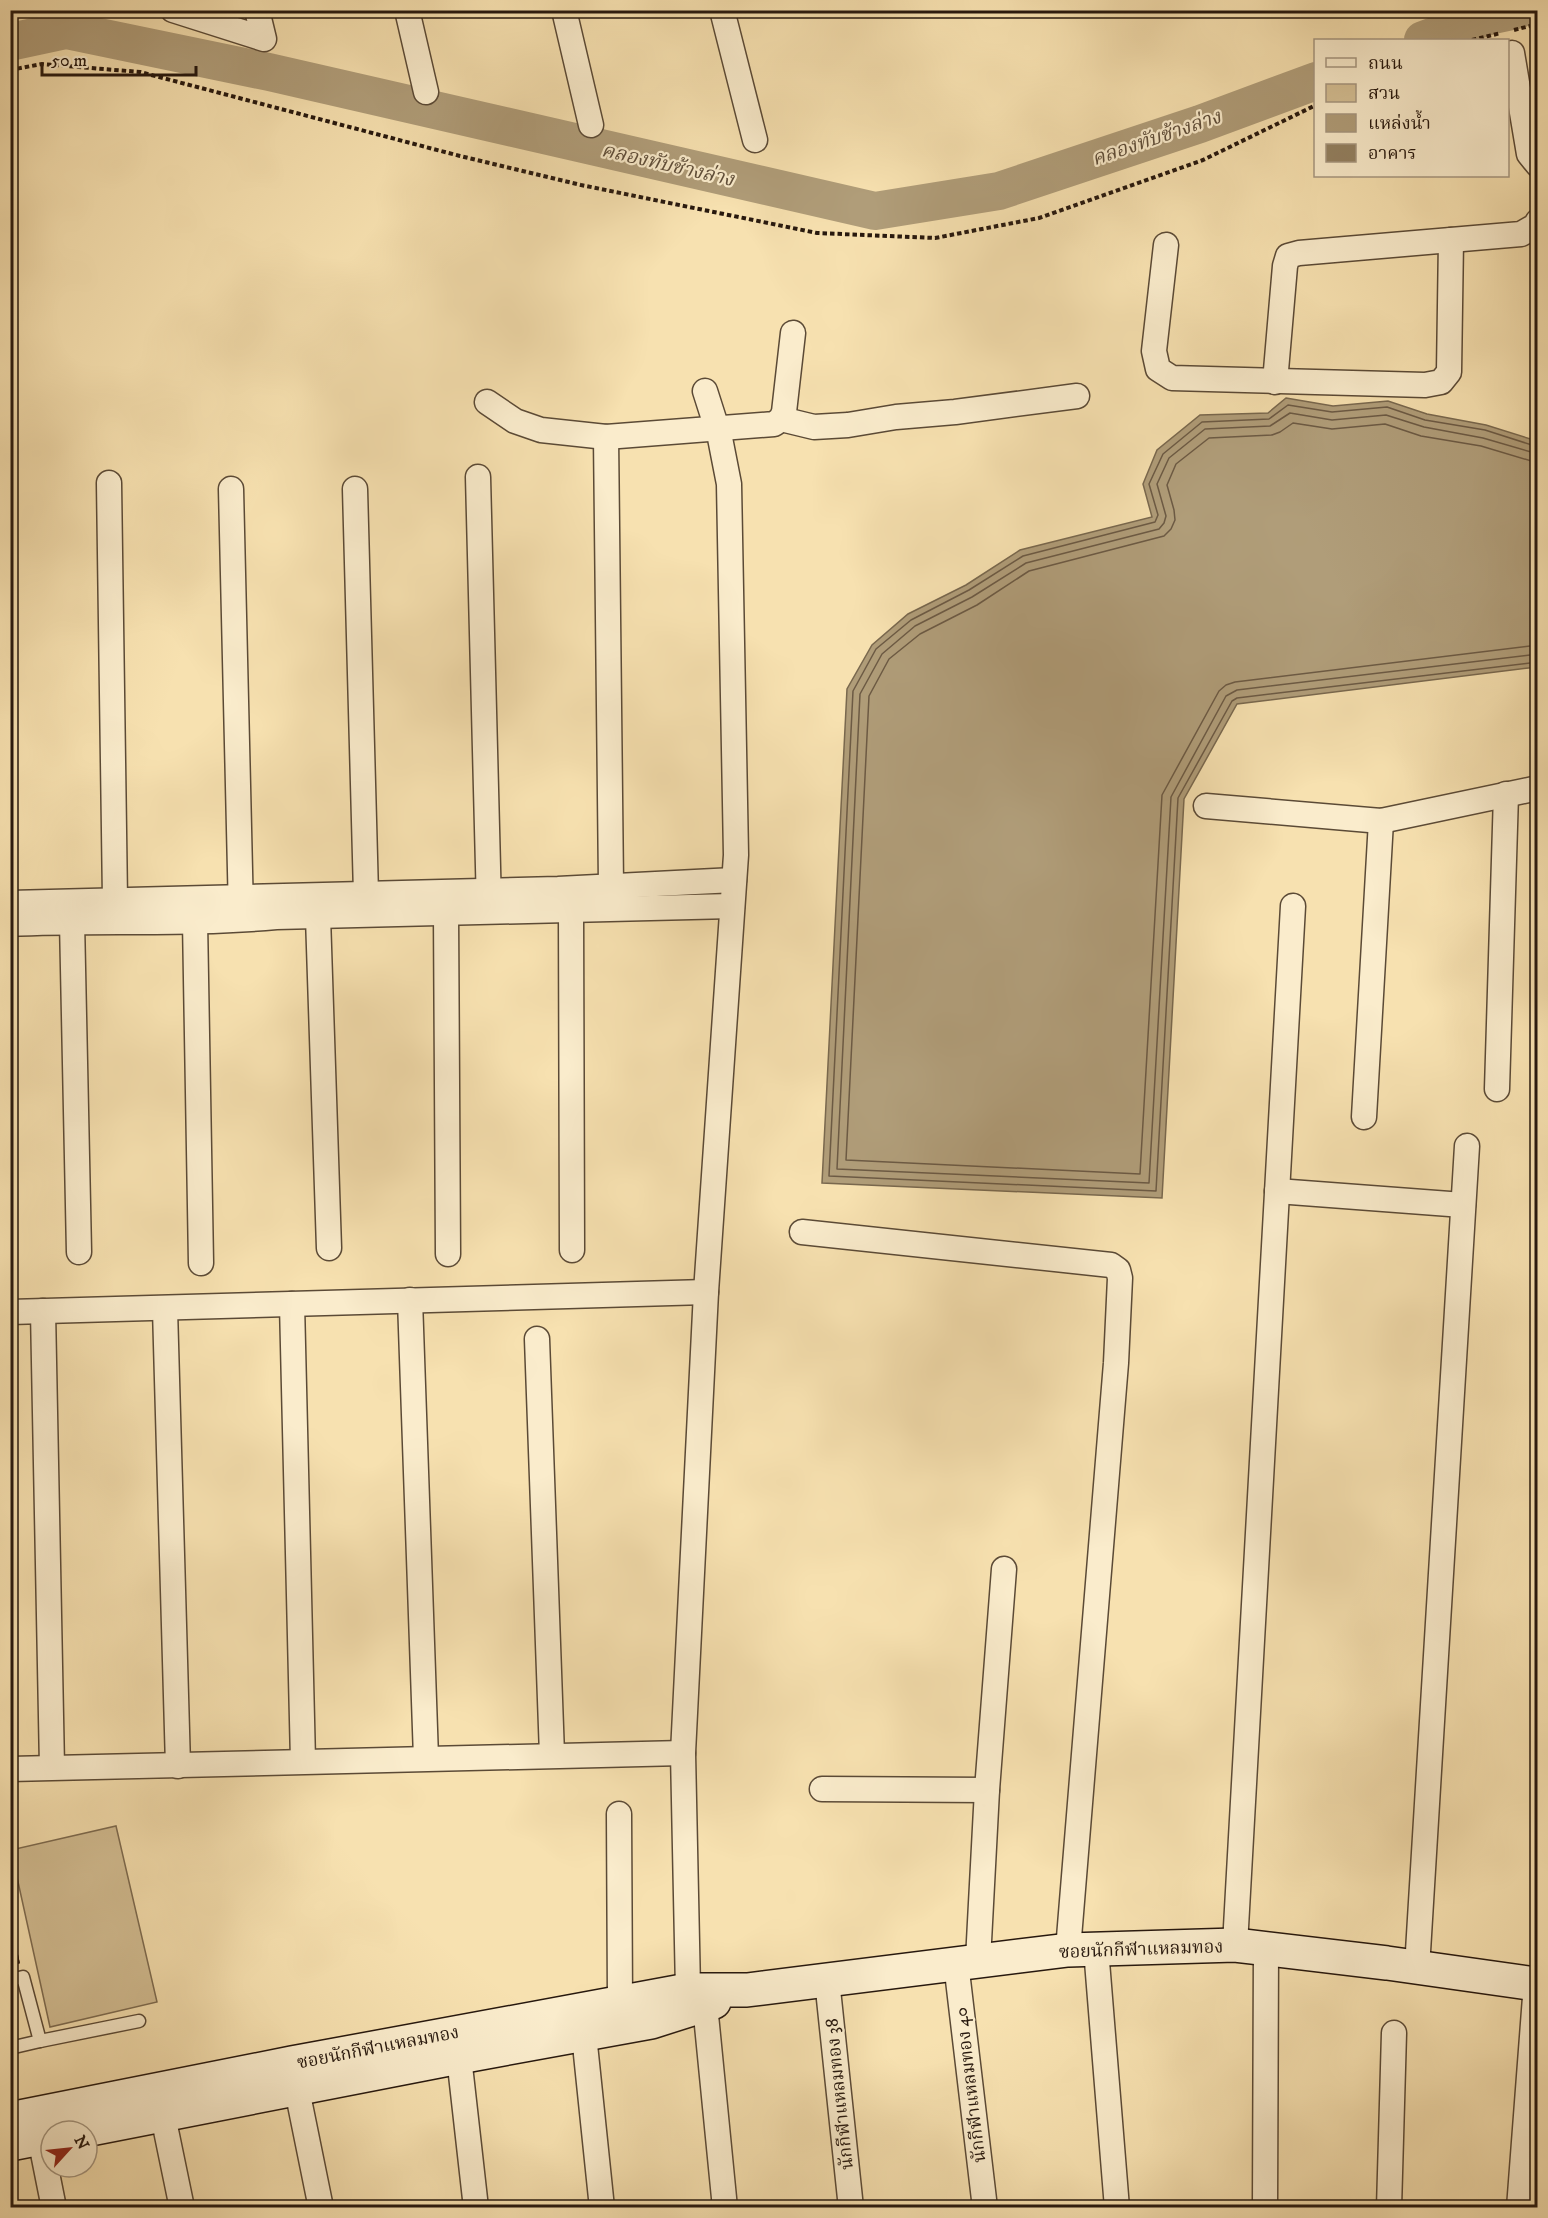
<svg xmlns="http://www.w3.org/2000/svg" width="1548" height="2218" font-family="'IM FELL DW Pica','Noto Serif Thai',serif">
	<rect width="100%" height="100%" fill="#f7e1b0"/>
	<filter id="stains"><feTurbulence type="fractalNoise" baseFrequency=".00333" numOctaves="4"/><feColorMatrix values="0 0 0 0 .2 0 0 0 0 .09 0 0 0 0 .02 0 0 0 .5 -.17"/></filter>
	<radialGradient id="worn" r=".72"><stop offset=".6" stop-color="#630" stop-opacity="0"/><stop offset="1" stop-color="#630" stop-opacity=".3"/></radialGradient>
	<path fill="#d4bf94" stroke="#7e6c51" stroke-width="1.5" d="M116,1826L157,2002L50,2027L11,1850Z"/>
	<path fill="#b09d79" stroke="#79684e" stroke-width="1.5" d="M1286,398L1333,406L1388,401L1427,414L1486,425L1537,441V667L1237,704L1184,799L1162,1198L822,1183L847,689L872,645L908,614L966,585L1020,550L1152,517L1143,484L1157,450L1200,415L1268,413Z"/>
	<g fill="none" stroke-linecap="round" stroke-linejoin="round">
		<g stroke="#6c5a44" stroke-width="1.5">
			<path d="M1538,447L1485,430L1425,420L1387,407L1332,412L1288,405L1269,419L1202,422L1163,454L1149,484L1158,515L1155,522L1023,556L969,590L911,620L876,649L853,691L829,1176L1156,1191L1178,798L1232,701L1237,698L1538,662"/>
			<path d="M1538,454L1483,438L1424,427L1386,415L1332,420L1290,413L1270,426L1205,429L1169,458L1157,484L1166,516L1164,523L1159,529L1026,563L972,597L915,626L882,654L860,694L837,1169L1149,1183L1171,797L1226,696L1237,690L1538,654"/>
			<path d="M1538,463L1481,446L1421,436L1385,424L1332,429L1293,423L1280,432L1272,435L1209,438L1176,464L1167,485L1174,510L1175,520L1171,529L1164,536L1029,571L977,605L920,634L889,659L869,696L846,1160L1140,1174L1162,795L1219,691L1226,685L1235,682L1538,645"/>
		</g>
		<g stroke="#b09d79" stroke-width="38">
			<path d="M1423,40L1489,16L1517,10"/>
			<path d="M10,42L66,30L269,72L875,211L999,191L1200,124L1316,81"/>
		</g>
		<defs>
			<g id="lane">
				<path d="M10,1980L23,1977L40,2041L10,2048"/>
				<path d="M40,2041L139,2021"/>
			</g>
			<g id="street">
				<path d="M173,10L264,39L257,10"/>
				<path d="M407,10L426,92"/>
				<path d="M564,10L591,125"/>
				<path d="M722,10L755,140"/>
				<path d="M1512,53L1529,154L1538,165"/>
				<path d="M1166,245L1154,351L1158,369L1172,378L1425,385L1441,382L1449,372L1451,240"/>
				<path d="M1275,382L1285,266L1288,256L1299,253L1521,234L1535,226L1538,221"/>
				<path d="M487,402L515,421L541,430L606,437L774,424L781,419L784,412L793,333"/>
				<path d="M781,419L814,427L848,425L896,417L955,412L1077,396"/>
				<path d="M606,437L611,885"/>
				<path d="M478,477L489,906"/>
				<path d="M109,483L115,900"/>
				<path d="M231,489L241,913"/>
				<path d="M355,489L366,894"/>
				<path d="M1206,806L1381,821L1538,788"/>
				<path d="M10,903L558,889L734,880"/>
				<path d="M571,910L572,1250"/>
				<path d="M446,913L448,1254"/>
				<path d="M318,917L329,1248"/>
				<path d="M72,921L79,1252"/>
				<path d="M195,921L201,1263"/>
				<path d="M10,924C99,920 188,925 276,917L732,906"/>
				<path d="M1497,1089L1506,794"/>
				<path d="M1364,1117L1381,821"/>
				<path d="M1277,1191L1463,1205"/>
				<path d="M802,1232L1111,1265L1118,1270L1120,1278L1116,1363L1068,1950"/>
				<path d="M410,1300L426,1758"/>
				<path d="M292,1304L303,1761"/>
				<path d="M165,1309L178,1766"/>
				<path d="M43,1311L52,1767"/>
				<path d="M10,1312L706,1292"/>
				<path d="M537,1339L552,1755"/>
				<path d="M10,1769L683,1753"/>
				<path d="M822,1789L987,1790"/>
				<path d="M619,1814L620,2002"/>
				<path d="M1235,1945L1293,906"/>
				<path d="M1096,1949L1117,2208"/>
				<path d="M978,1960L987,1790L1004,1569"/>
				<path d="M956,1963L985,2208"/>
				<path d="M1417,1968L1467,1146"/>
				<path d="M827,1980L851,2208"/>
				<path d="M688,1990L683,1753L706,1292L736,855L729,484L720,438L705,391"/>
				<path d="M705,2005L725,2208"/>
				<path d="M584,2035L602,2208"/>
				<path d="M459,2057L476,2208"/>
				<path d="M294,2075L321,2208"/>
				<path d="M163,2116L182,2208"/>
				<path d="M40,2138L54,2208"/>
				<path d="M1265,2208L1266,1949"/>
				<path d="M1389,2208L1394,2033"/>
				<path d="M1519,2208L1536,1984"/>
			</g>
			<g id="secondary">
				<path d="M10,2119L292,2063L688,1990H747L1068,1950L1235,1945L1387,1963L1536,1984"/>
				<path d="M80,2131L459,2057L651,2022L714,2002"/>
				<path d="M10,2144L51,2136"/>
			</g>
		</defs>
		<use href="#lane" stroke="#5b4a36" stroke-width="15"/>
		<use href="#street" stroke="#5b4a36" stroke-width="27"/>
		<use href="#secondary" stroke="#27180e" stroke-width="36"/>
		<g stroke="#27180e" stroke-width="4" stroke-dasharray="4.5 3" stroke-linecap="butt">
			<path d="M1514,30L1538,24"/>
			<path d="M1472,40L1501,33"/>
			<path d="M10,70L42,64L140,72L460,156L581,185L817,233L935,238L1039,218L1203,160L1316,105"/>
		</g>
		<use href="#lane" stroke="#faeccc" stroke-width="12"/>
		<use href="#street" stroke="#faeccc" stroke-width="24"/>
		<use href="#secondary" stroke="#faeccc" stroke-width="33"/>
	</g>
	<path fill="#7e6f54" stroke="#27180e" stroke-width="1.5" d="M10,1918L19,1963L10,1965Z"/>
	<path fill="#675a45" stroke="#27180e" stroke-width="1.5" d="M10,1918L19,1963L14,1950L10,1930Z"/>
	<path fill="#938162" stroke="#27180e" stroke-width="1.5" d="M10,1930L14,1950L10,1951Z"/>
	<g text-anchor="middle" stroke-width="4.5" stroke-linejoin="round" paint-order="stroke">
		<g font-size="18" fill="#27180e" stroke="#faeccc">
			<text transform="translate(1141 1949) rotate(-2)" y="6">ซอยนักกีฬาแหลมทอง</text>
			<text transform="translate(378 2047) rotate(-11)" y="6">ซอยนักกีฬาแหลมทอง</text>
			<text transform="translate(970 2085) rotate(-97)" y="6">นักกีฬาแหลมทอง 40</text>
			<text transform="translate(839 2094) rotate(-96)" y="6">นักกีฬาแหลมทอง 38</text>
		</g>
		<g font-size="20" font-style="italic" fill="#5e4d39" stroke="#faeccc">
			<text transform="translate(1156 137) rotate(-19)" y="7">คลองทับช้างล่าง</text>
			<text transform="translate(668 164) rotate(13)" y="7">คลองทับช้างล่าง</text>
		</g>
	</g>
	<rect width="1548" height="2218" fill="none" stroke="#f7e1b0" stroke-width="36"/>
	<rect x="12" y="12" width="1524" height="2194" fill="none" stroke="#27180e" stroke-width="3"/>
	<rect x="18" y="18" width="1512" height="2182" fill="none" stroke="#27180e" stroke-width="1.5"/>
	<rect x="1314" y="39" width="195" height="138" fill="#faeccc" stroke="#a69780" stroke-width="1.5"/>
	<rect x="1326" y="58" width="30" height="9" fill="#faeccc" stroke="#a69780" stroke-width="1.5"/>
	<text x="1368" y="69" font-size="18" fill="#27180e">ถนน</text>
	<rect x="1326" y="84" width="30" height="18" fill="#d4bf94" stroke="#a69780" stroke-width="1.5"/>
	<text x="1368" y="99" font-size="18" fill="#27180e">สวน</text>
	<rect x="1326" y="114" width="30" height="18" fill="#b09d79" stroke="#a69780" stroke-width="1.5"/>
	<text x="1368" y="129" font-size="18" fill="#27180e">แหล่งน้ำ</text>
	<rect x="1326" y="144" width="30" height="18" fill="#938162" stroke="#a69780" stroke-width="1.5"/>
	<text x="1368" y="159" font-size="18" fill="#27180e">อาคาร</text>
	<g transform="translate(69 2149) rotate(63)"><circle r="28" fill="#faeccc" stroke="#a69780" stroke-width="1.5"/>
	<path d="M0-4.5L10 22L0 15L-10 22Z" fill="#8f2418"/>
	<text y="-9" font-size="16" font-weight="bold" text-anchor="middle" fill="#27180e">N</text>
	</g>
	<path d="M42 66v9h154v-9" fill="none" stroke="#27180e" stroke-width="3"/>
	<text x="51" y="66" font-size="18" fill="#27180e" stroke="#faeccc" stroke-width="4.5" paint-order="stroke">50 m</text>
	<rect width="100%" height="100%" filter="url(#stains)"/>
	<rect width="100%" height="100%" fill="url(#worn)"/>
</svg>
